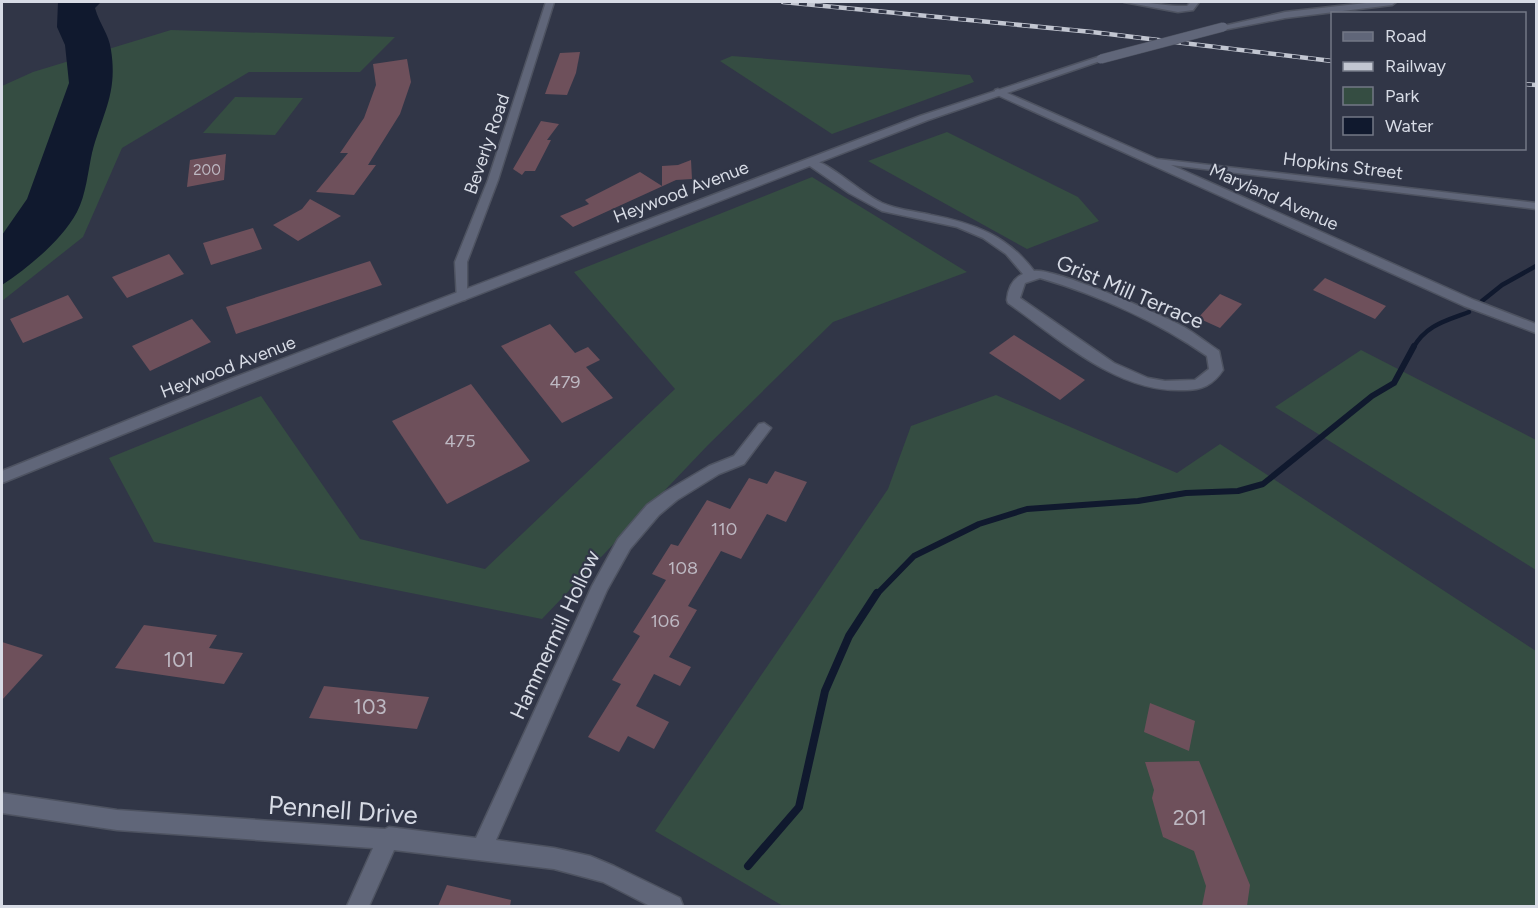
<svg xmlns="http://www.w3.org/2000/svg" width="1538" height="908" font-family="Figtree,sans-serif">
	<rect width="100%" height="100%" fill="#313647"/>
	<g fill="#354d42">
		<path d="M171,30L395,37L360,72H249L122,148L83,237L2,301V86L33,72Z"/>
		<path d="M732,56L970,75L974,82L832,134L720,61Z"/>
		<path d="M235,97L303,98L275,135L203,133Z"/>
		<path d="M947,132L1078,197L1099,221L1027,249L868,161Z"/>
		<path d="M812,177L967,272L833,322L708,445L542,619L154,542L109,458L261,396L360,539L485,569L675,389L574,272Z"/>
		<path d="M1361,350L1536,440V570L1275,407Z"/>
		<path d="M996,395L1177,473L1220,444L1536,651V906H783L655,831L888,489L911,426Z"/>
	</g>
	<path fill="#10192e" d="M58,2H101L95,8C99,23 109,34 111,50C118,94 102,114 92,153C88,171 86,195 77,212C61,241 29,267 2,285V235L27,199L69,83L65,45L57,27Z"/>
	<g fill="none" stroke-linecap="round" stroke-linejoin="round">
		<g stroke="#10192e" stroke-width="4.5">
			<path d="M1482,301L1502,285L1536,266"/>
			<path d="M1413,348C1426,325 1445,321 1469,312"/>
		</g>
		<path stroke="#10192e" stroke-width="6" d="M876,595L914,556L979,524L1027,509L1138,501L1186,493L1238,491L1263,484L1372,396L1394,383L1414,346"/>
		<path stroke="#10192e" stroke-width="8" d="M748,866L799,807L825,691L849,636L877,593"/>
	</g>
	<g fill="#6e505b">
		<path d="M580,52L576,73L567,95L545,94L560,53Z"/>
		<path d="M407,59L411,82L400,114L368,165H376L354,195L316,192L348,153H340L364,118L376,85L373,64Z"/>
		<path d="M541,121L559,124L547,140H551L535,171H525L522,175L513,169Z"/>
		<path d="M226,154L224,180L187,187L190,160Z"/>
		<path d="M691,160L692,179L676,180L573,227L560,216L589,204L585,200L640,172L662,186V166L678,165Z"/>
		<path d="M310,199L341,216L298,241L273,225L302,209Z"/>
		<path d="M253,228L262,249L211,265L203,243Z"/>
		<path d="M169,254L184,274L127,298L112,277Z"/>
		<path d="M370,261L382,285L236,334L226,307Z"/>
		<path d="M1325,278L1386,306L1375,319L1313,290Z"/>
		<path d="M1220,294L1242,304L1220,328L1198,318Z"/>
		<path d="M68,295L83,318L23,343L10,319Z"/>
		<path d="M192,319L211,342L150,371L132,346Z"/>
		<path d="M550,324L575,353L588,347L600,360L586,367L613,398L562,423L501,346Z"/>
		<path d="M1014,335L1085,380L1060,400L989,353Z"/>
		<path d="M471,384L530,461L447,504L392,421Z"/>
		<path d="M775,471L807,482L786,522L767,514L741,559L721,551L688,606L697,610L669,657L691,667L680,686L654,674L636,706L669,722L654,749L628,736L619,752L588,737L621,684L612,680L640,636L633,632L666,580L652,574L671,544L678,546L707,500L730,509L749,478L767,484Z"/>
		<path d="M144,625L217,635L209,648L243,653L224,684L115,668Z"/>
		<path d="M2,642L43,655L2,700Z"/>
		<path d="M324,686L429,697L417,729L309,718Z"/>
		<path d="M1150,703L1195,721L1189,751L1144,732Z"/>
		<path d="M1199,761L1250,885L1247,906H1202L1206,886L1194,851L1163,837L1152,798L1154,790L1145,762Z"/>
		<path d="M447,885L511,900L510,906H438Z"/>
	</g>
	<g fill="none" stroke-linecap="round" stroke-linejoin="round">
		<defs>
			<g id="street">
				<path d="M546,2H554L498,180L467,262V297L465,300H457L455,262L488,180Z"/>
				<path d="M1124,2C1145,0 1166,7 1187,6L1191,2H1199L1193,10L1178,12Z"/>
				<path d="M998,89L1157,159L1536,203V209L1171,165L1474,300L1536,324V333L1464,306L995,94V90Z"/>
				<path d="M811,159C833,165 859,192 882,203C898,210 914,211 931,215C973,223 1008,236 1034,271C1055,268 1162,315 1184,327C1196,334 1207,343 1219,351L1223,370C1213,385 1202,390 1184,390C1117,393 1061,340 1008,303L1007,300C1008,289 1012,279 1023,274L1006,254L983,238L957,227L882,211L849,193L807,164L806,162ZM1040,278C1098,295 1158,322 1207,356L1209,369L1195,380L1165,381L1148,378L1114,363L1020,298L1025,283Z"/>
				<path d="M764,423L771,428L744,464L719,474L677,500L659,515L630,549L607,590L496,840L554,848L590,856L614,866L680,898L683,906H650L603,882L554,869L394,850L369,906H347L373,848L117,830L2,813V793L117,810L385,829L389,827L476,838L592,586L618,539L647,505L665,492L709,466L734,456L759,424Z"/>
			</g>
			<g id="secondary">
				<path d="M1375,2H1396L1392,5L1285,18L1223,30L1219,27L1285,12Z"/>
				<path d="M1098,57L1106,59L928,120L240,387L2,483V471L230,379L920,116Z"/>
			</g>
		</defs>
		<use href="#street" stroke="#4e5361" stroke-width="3"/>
		<use href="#secondary" stroke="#4e5361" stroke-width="3"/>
		<use href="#street" fill="#606679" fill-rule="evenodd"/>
		<use href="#secondary" fill="#606679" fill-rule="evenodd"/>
		<defs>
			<g id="rail">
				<path d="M783,2L1092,32L1332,61"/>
				<path d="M1524,84L1536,85"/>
			</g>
		</defs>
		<use href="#rail" stroke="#c2c6d1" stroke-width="4.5"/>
		<use href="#rail" stroke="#313647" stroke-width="3" stroke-dasharray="8" stroke-linecap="butt"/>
		<defs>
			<path id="secondary-bridge" d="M1101,59L1223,27"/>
		</defs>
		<use href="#secondary-bridge" stroke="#4e5361" stroke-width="10" stroke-linecap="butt"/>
		<use href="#secondary-bridge" stroke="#606679" stroke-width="9"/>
	</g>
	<g text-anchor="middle" stroke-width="4.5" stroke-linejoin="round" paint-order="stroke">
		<g font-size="15" fill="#bdb8c2">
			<text x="207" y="175">200</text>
		</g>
		<g font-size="18" fill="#d7dbe5" stroke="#313647">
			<text transform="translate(487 144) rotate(-71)" y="6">Beverly Road</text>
			<text transform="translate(1343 166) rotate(7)" y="6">Hopkins Street</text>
			<text transform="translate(681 192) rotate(-21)" y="6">Heywood Avenue</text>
			<text transform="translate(1274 197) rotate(24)" y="6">Maryland Avenue</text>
			<text transform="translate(228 367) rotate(-21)" y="6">Heywood Avenue</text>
		</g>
		<g font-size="18" fill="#bdb8c2">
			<text x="565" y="388">479</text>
			<text x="460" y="447">475</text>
			<text x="724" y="535">110</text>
			<text x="683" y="574">108</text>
			<text x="665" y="627">106</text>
		</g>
		<g font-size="21" fill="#d7dbe5" stroke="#313647">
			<text transform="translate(1130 292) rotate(23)" y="7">Grist Mill Terrace</text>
			<text transform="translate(555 635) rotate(-65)" y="7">Hammermill Hollow</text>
		</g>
		<g font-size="21" fill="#bdb8c2">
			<text x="179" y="667">101</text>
			<text x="370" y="714">103</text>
			<text x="1190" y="825">201</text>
		</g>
		<g font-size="26" fill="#d7dbe5" stroke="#313647">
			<text transform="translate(343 810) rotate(4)" y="9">Pennell Drive</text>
		</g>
	</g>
	<rect width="1538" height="908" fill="none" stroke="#d7dbe5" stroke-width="6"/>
	<rect x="1331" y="12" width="195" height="138" fill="#313647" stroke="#737886" stroke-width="1.5"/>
	<rect x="1343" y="32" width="30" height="9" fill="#606679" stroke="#737886" stroke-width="1.5"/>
	<text x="1385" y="42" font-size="18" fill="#d7dbe5">Road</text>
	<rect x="1343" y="62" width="30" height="9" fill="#c2c6d1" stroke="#737886" stroke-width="1.5"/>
	<text x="1385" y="72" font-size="18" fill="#d7dbe5">Railway</text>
	<rect x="1343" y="87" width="30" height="18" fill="#354d42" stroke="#737886" stroke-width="1.5"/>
	<text x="1385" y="102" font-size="18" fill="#d7dbe5">Park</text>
	<rect x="1343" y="117" width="30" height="18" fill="#10192e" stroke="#737886" stroke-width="1.5"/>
	<text x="1385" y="132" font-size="18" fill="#d7dbe5">Water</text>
</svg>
